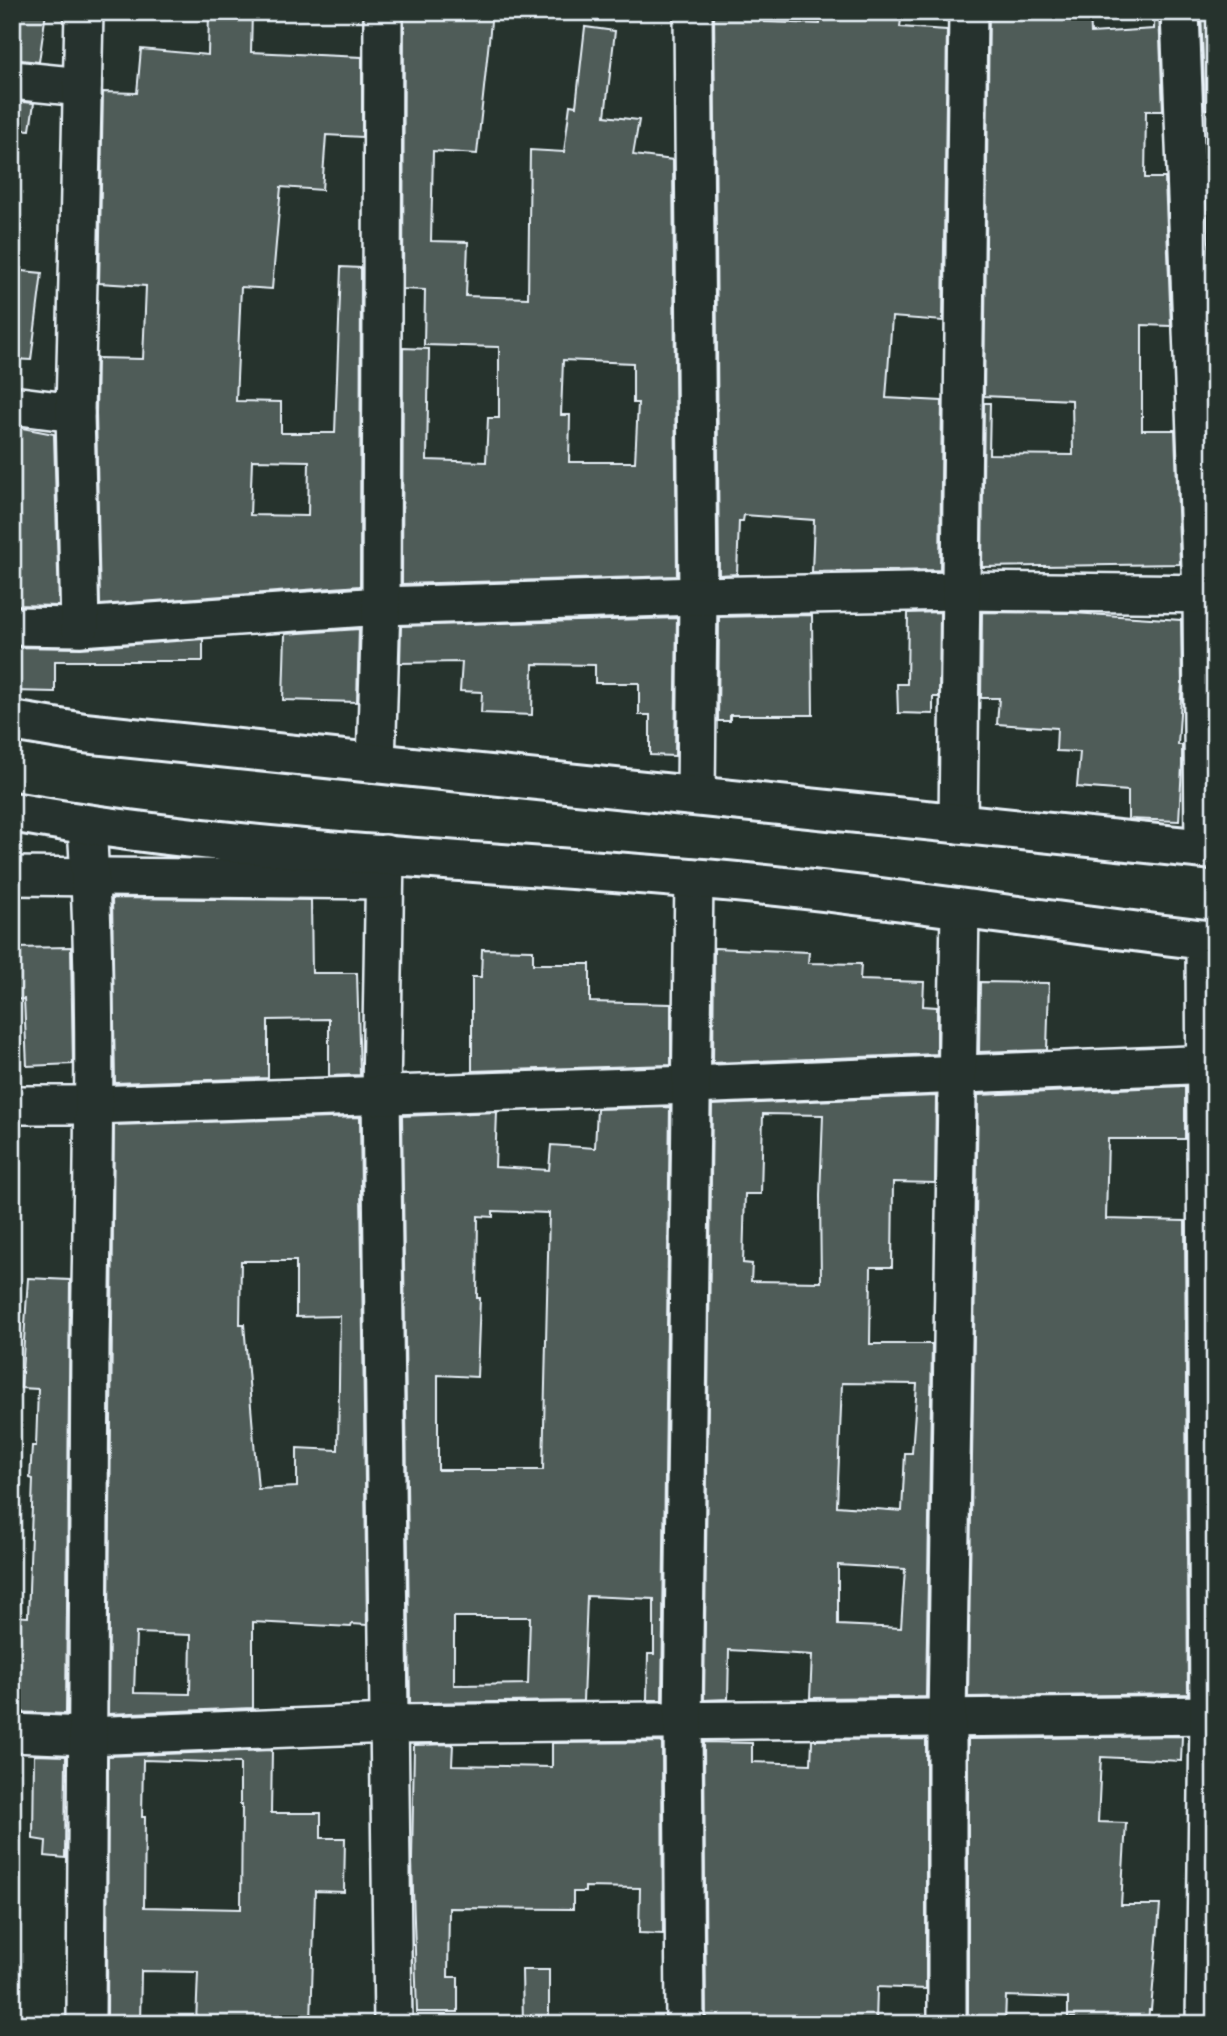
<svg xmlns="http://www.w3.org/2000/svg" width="1227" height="2036" font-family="'Indie Flower',sans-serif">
	<rect width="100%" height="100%" fill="#26332d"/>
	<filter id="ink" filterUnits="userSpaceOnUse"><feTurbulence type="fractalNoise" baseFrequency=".0143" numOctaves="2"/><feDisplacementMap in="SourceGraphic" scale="14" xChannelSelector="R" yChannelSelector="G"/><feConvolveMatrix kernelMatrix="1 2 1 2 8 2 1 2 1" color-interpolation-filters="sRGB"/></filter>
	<g filter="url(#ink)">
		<g fill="#505c59" stroke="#e8f1f8" stroke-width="2" fill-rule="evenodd">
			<path d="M12,12H46L39,62L12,59Z"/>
			<path d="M209,12H252L251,52L362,57V137L326,135L322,190L281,187L272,289L241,287L236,401L281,402V433H335L341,267L361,268L360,586L100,605L96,413L97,358L143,359L146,286L99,283L103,92L137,93L141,49L208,55ZM252,460L309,461L308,516L250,515Z"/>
			<path d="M404,12H492L477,154L433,151L431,241L468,242L466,296L528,298L530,150L564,152L570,105L576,106L585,27L615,31L605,116L639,120L633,155L673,160L677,576L402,584L403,348L429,349L427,460L486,462L488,418H499V347L424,345L425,290L403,289ZM563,360L633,363V403H638L635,462H569L570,415H561Z"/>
			<path d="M714,12L765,16L764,22L820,24V12H902L900,27L947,30L943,321L892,317L886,398L942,401L940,570L812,572L814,520L744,515L743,521H739L737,574L719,575Z"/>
			<path d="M989,12H1090L1091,33L1154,29V12H1159L1163,111H1146L1145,178H1165L1171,326L1142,325V430H1175L1180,564L982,567L984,403H990L989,454L1073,455L1072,400L984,396Z"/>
			<path d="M1201,12H1215V109H1205Z"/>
			<path d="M12,101L34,103L30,130L12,129Z"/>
			<path d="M1210,249H1215V326H1213Z"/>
			<path d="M12,270L42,273L31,360L12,359Z"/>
			<path d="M17,427L54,434L59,606L12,605V453Z"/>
			<path d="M940,612L939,697H933V714L898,713L897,684H907L908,613Z"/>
			<path d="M982,612L1073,613L1181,620L1182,683L1178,745H1182V766L1179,821L1128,819V791L1077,787L1080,752L1056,751L1057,728L997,724L999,698H981Z"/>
			<path d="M812,615L813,715H730V721H718L719,617Z"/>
			<path d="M677,618L675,756L650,755V715H639V683H595V665L533,664L532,715L481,713L482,692L460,691L462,662L400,663L401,626Z"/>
			<path d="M359,629L357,702L283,700L285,634Z"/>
			<path d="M203,639V661H55V692L12,691V647L81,648Z"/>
			<path d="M112,898L311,900L312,973H357L360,1075L329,1076V1019L268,1020V1078L115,1083Z"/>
			<path d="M71,947L73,1064L27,1066L24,999L12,1000V948Z"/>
			<path d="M714,948L809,952L808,963L861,964L860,980L924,982L923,1006L937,1007V1054L713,1063Z"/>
			<path d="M482,949L533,950V964H590V1002L671,1004V1065L472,1071V977H481Z"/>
			<path d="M980,982L1049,983L1047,1050L979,1052Z"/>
			<path d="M1185,1086V1139H1108L1106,1219L1185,1221L1188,1694L968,1697L978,1095Z"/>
			<path d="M936,1096L935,1183L893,1182L892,1267H871L870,1344H932L926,1697L810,1698L812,1655L729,1650L728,1699L704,1700L712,1105ZM763,1114L823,1115L820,1196L821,1282L751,1281L752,1264L743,1263L745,1194H761ZM842,1383L917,1384L912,1453H905L902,1511L837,1506ZM838,1565L905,1569L901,1628L838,1625Z"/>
			<path d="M670,1107L662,1700H647L648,1654H654V1599L587,1596L583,1701L410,1703L402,1116L497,1112L495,1167L549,1170L551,1145L595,1148L597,1109ZM493,1211L549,1213L543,1470H438V1375L477,1377L480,1298H477L478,1216L493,1217ZM454,1617H530L528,1684L454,1685Z"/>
			<path d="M360,1117L367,1625L352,1624L351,1627L253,1622V1708L108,1714L114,1125ZM241,1261H296V1317L340,1316L338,1450L297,1448V1487L258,1489L244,1324H240ZM136,1633L191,1635L190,1694L134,1693Z"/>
			<path d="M28,1278L70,1280L66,1714L12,1712V1616L28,1617L33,1479L30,1478L32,1446H36L38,1389L21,1388Z"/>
			<path d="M1182,1736L1181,1761L1101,1757L1098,1822L1126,1823L1121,1905H1160L1151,2010H1149L1148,2024H1074L1075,2018H1068V1998L1006,1996L1005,2024H968V1739Z"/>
			<path d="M926,1739V1989L877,1987L876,2024H706L704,1742L752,1743V1762L811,1764L812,1740Z"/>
			<path d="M662,1742L663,1934L639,1933L640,1888L585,1887V1892H573V1909L449,1908L448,1977H458V2012H417L412,1860L414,1745L453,1744L452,1765L552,1767V1743Z"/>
			<path d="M272,1750L271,1813H321V1838H345L344,1892L315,1891L311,2024H196L198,1972L141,1971L140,2024H107L108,1756ZM143,1760L240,1763V1805H242L241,1909L144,1907L145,1817H142Z"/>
			<path d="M34,1755L66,1756L65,1858L45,1856L46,1841L33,1839Z"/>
			<path d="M522,1970H549V2024H523Z"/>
		</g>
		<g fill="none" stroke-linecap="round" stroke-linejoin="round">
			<defs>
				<g id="street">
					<path d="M693,12L698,596L696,796"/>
					<path d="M1180,12L1202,593L1204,849"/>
					<path d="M12,80L82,87"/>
					<path d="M12,405L75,413"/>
					<path d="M12,626L80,627L381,606L698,596L960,591L1215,594"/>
					<path d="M80,627L75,413L84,12"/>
					<path d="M376,763L381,606L383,12"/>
					<path d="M958,824L968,12"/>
					<path d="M385,854L381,1094L393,2024"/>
					<path d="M12,876L384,880"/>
					<path d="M12,1105H93L691,1085L1215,1064"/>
					<path d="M12,1733L86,1736L391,1724L1215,1715"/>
					<path d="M86,2024C86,1797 88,1570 90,1343C93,1171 98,998 87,826"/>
					<path d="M685,2024L683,1721L694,878"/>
					<path d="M947,2024V1717L960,908"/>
					<path d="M1205,2024L1209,1715L1205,940"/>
				</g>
				<g id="secondary">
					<path d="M12,721L84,733L1215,850"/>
					<path d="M12,812C235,852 464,859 690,878C865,892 1040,921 1215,941"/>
				</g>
			</defs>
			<use href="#street" stroke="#e8f1f8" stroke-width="42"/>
			<use href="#secondary" stroke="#e8f1f8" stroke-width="44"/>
			<use href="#street" stroke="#26332d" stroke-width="37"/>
			<use href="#secondary" stroke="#26332d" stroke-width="38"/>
		</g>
	</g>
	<rect width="1227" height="2036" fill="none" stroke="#26332d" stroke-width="42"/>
	<rect x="21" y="21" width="1185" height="1994" fill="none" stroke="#e8f1f8" stroke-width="2.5" filter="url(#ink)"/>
</svg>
